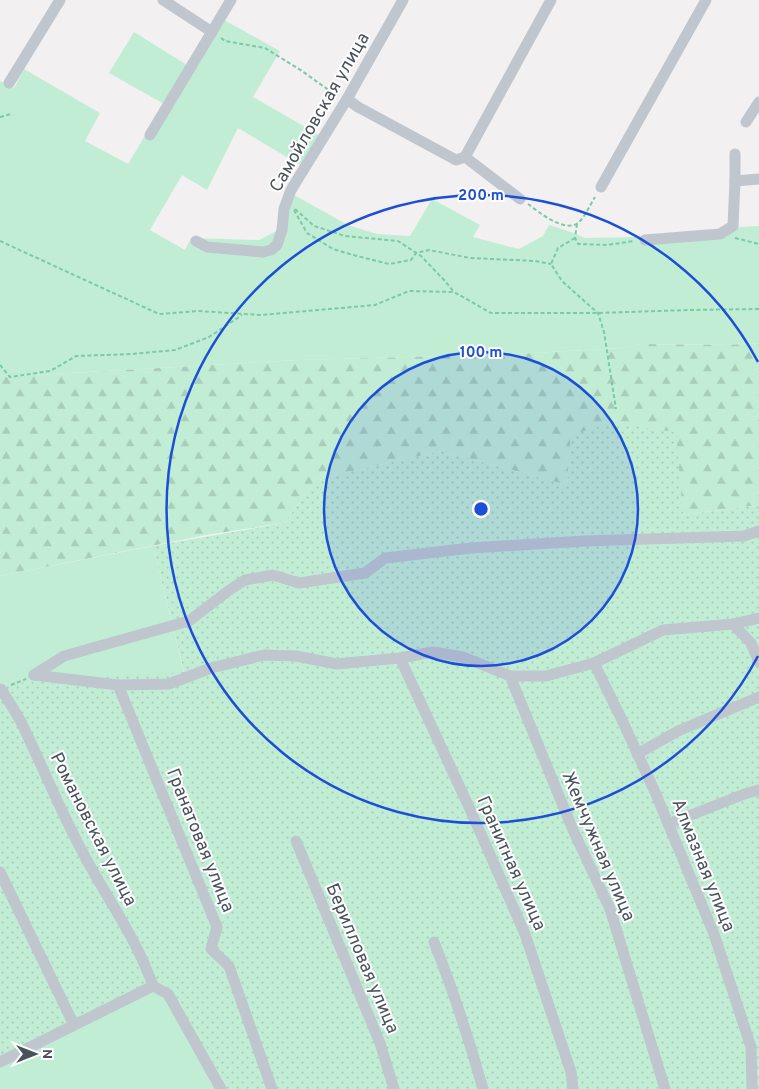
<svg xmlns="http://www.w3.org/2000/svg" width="759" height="1089" font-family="Overpass,sans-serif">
	<defs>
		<pattern id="forest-firs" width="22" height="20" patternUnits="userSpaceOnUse" patternTransform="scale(1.25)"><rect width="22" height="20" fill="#c2edd5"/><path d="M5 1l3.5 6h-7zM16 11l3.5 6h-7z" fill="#a8cdb9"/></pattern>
		<pattern id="garden-dots" width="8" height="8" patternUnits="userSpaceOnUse" patternTransform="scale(1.25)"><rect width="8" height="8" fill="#c2edd5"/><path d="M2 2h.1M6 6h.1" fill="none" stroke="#a8cdb9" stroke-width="1.8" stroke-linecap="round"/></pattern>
	</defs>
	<rect width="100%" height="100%" fill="#f2f0f0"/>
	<g fill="#c2edd5">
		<path d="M224,20L280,51L253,97L319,135L300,165L238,128L207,190L182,175L150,230L185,250L191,238L259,240L278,230L288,211L294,195L348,225L377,234L410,236L432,199L480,225L473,237L519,249L543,236L549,225L568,231L585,238L636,237L717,230L728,224L740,227L759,226V343L726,345L642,344L621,348L515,354L298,360L0,377V81L14,88L24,69L100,113L85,141L128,164L164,104L109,73L134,32L187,65Z"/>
		<path d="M153,546L184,673L0,684V576Z"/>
		<path d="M163,981L222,1089H0V1062Z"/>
	</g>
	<path fill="url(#forest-firs)" d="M759,343V505L682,515L675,432L571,436L567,485L442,451L317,479L284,523L206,535L0,576V377L298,360L515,354L621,348L642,344L726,345Z"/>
	<path fill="url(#garden-dots)" d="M611,423L676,432L683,515L759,505V1089H225L163,982L0,1059V684L184,672L153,546L284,523L317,479L442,451L567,485L571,435Z"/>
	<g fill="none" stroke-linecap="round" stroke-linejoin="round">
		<g stroke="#7cc9a8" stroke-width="2" stroke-dasharray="4 2.5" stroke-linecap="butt">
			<path d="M221,38L225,41L265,48L302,71L337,96"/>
			<path d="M0,117L11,114"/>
			<path d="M528,204C539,212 564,233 578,223C585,217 590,205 595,197"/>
			<path d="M295,209L314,226L345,236L398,241L421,256L445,281L454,292"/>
			<path d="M294,210L307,233L333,249L353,255L389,264L411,260L416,253L429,250L470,258L535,261L551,264"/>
			<path d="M577,224L575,238L578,244L607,245L634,241"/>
			<path d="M575,238L558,248L551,264L562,281L582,299L598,313L604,332L616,409"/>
			<path d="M735,238L759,244"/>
			<path d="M0,241L159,314L198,311L261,315L375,305L409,291L454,292L491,313H598L689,310L759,309"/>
			<path d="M0,365L10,377L50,371L76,356L132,354L175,350L209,337L242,315"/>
			<path d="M11,685L26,679"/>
		</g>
		<g stroke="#bfc6ce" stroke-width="11">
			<path d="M163,0L212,32"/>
			<path d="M9,83L60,0"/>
			<path d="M347,99L358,107L456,160L465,157"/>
			<path d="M746,122L759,102"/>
			<path d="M150,135L231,0"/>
			<path d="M465,157L551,0"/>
			<path d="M465,157L520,199"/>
			<path d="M735,181L759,179"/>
			<path d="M601,187L706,0"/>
			<path d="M645,240L720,234L733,226L735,181V154"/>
			<path d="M196,241L207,247L263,252L271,250L277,245L282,230L284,209L291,190L347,99L403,0"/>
			<path d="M733,624L751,643L759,662"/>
			<path d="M400,658L469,807L525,934L571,1072L573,1089"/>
			<path d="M594,663L623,722L655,792L714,934L751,1047L752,1089"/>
			<path d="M34,675L64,656L189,621L228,591L245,580L273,575L299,583L365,573L385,558L471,548L585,541L744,536L759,531"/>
			<path d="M34,675L118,685L169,684L211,668L264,655L296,656L337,664L400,658L433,652L463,657L510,676H546L594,663L663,630L733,624L759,618"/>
			<path d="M510,676L573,830L610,909L665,1089"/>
			<path d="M118,685L217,927L211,949L229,966L272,1089"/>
			<path d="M1,689C8,700 15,711 21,722C44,769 63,818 89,864C111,904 138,942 153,986"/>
			<path d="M637,754L678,731L759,697"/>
			<path d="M668,824L747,793L759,790"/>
			<path d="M296,841L380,1043L394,1089"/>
			<path d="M0,872L74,1025"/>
			<path d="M434,942C453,990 469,1039 483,1089"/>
			<path d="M0,1062L153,986L168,994L221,1089"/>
		</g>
	</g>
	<circle cx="481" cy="509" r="157" fill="#1d4ed8" fill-opacity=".12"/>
	<g fill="none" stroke="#1d4ed8" stroke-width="2.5">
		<circle cx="481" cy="509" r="157"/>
		<path d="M758 656A314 314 0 1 1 758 362"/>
	</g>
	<g text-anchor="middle" stroke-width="4" stroke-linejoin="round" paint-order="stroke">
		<g font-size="18" fill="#49525c" stroke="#fff">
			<text transform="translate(319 112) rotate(-60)" y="6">Самойловская улица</text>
			<text transform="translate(94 829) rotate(63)" y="6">Романовская улица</text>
			<text transform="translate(201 840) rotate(68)" y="6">Гранатовая улица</text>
			<text transform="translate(599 846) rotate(67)" y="6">Жемчужная улица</text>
			<text transform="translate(512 863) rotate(66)" y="6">Гранитная улица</text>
			<text transform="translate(704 865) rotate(68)" y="6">Алмазная улица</text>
			<text transform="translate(363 958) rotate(67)" y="6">Берилловая улица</text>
		</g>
	</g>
	<circle cx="481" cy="509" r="8" fill="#1d4ed8" stroke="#fff" stroke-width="2.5"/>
	<g font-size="15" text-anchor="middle" font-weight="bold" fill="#1d4ed8" stroke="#fff" stroke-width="4" stroke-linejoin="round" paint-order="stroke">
		<text x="481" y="200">200 m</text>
		<text x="481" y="357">100 m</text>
	</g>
	<g transform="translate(35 1054) rotate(90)" stroke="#ffffff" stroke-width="4" paint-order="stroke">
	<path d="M0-4L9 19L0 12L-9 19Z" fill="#49525c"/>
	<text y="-8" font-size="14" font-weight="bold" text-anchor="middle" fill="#49525c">N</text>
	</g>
</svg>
